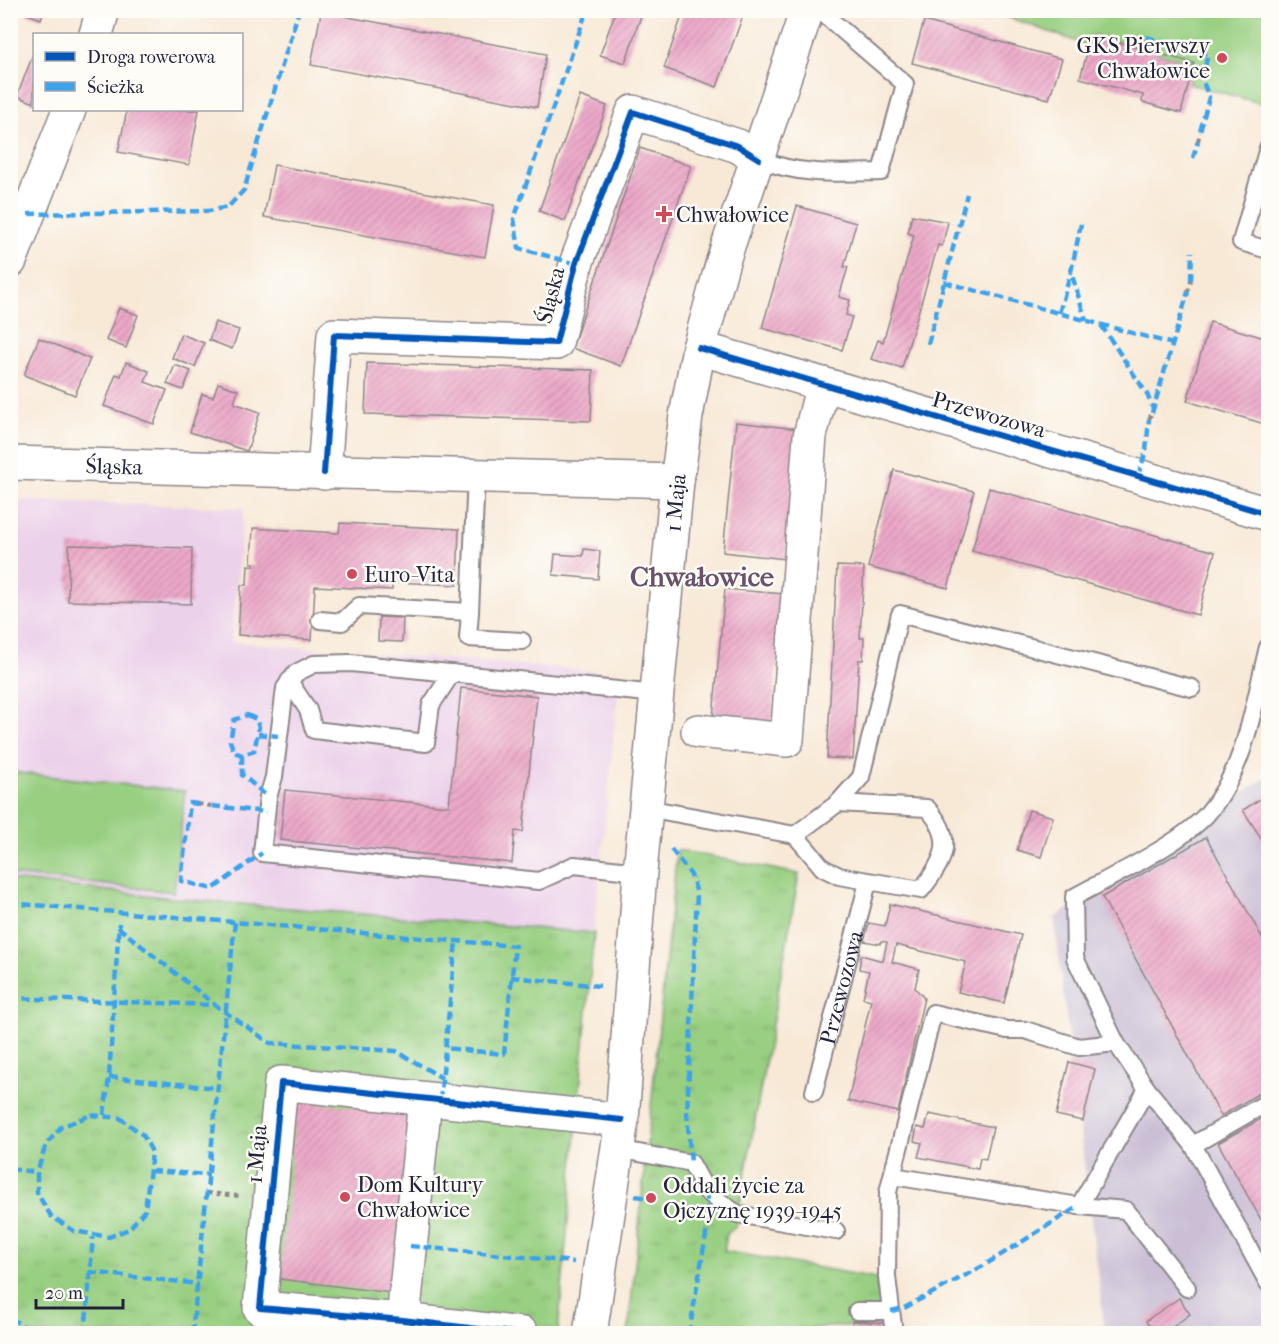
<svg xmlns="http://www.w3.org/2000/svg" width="1279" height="1344" font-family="'IM FELL French Canon',serif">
	<defs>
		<pattern id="park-tufts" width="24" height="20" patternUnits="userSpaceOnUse" patternTransform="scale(1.5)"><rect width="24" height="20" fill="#98cf81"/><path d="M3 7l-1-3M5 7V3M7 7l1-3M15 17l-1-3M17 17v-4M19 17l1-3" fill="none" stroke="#83b170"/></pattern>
		<pattern id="building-hatch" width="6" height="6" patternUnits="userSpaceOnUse" patternTransform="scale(1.5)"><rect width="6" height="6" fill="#eca8c8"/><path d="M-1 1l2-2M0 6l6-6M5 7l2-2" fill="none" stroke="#ca90ad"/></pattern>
	</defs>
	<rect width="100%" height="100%" fill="#fdfcf7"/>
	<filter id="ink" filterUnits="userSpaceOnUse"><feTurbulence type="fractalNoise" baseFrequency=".0167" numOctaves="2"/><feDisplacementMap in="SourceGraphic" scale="12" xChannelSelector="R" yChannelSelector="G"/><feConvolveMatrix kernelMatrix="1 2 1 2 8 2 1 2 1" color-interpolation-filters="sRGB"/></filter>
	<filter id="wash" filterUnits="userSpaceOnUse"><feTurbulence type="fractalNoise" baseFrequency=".008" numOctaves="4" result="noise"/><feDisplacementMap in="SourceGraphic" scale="24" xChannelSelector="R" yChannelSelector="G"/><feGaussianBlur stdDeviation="1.35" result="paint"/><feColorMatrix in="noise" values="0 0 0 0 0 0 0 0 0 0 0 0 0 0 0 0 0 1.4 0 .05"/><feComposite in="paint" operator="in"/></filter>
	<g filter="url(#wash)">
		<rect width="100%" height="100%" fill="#f8e9d7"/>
		<path fill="#ecd1ea" d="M11,500L244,508L231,642L620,673L594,933L190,900L11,880Z"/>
		<path fill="#cbbfd5" d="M1268,776V1333H1105L1054,918Z"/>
		<g fill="url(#park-tufts)" stroke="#5d785e" stroke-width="1.5">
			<path d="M677,850L799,874L736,1226L727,1234L724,1251L876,1278L883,1324L811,1328V1334H628Z"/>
			<path d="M11,880L190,900L594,933L558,1333L11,1334Z"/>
		</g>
		<g fill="#98cf81" stroke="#5d785e" stroke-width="1.5">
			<path d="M990,11H1268V105L1189,84L1194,63L1156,53L1158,46L1143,49L1092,35L1089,46Z"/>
			<path d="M11,772L185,791L174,892L11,875Z"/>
		</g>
		<g id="blocks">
			<g fill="url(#building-hatch)">
				<path d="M16,10H44L41,19Z"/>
				<path d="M616,10H643L625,63L600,55Z"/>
				<path d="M684,10H745L717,87L664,68Z"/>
				<path d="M321,12L546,54L537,107L311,65Z"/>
				<path d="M924,21L1062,59L1049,99L912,63Z"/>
				<path d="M1092,35L1143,49L1145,42L1158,46L1156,53L1194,63L1181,113L1142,102L1143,95L1080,78Z"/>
				<path d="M34,52V103L17,96Z"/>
				<path d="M580,96L607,106L565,221L539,211Z"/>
				<path d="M127,110H199L189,165L118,152Z"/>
				<path d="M640,148L691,166L621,366L572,348Z"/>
				<path d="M274,165L494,205L485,257L264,217Z"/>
				<path d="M797,206L856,223L844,267H848L839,297L850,300L846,315L852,317L842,350L762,328Z"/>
				<path d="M912,215L948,222L942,246L938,245L902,368L871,359L878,340L883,342L914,235L908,233Z"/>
				<path d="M119,308L138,315L126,348L106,340Z"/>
				<path d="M215,322L239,330L232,349L209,340Z"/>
				<path d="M1210,322L1268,339V425L1187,401Z"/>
				<path d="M181,334L204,343L195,367L172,358Z"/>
				<path d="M39,338L90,359L75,395L24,375Z"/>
				<path d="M126,362L149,371L145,382L167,390L154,424L104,406L116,374L121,376Z"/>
				<path d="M367,363L593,370L591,421L365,414Z"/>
				<path d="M175,365L191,371L183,390L167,384Z"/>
				<path d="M218,383L238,390L234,403L260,412L247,451L190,432L202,394L213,397Z"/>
				<path d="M736,422L798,429L785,559L723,552Z"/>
				<path d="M894,470L974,491L948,588L868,567Z"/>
				<path d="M989,488L1215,552L1198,615L972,551Z"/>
				<path d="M340,523L459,529L457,585L392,582V590L315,586L312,640L238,635L241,585H247L248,565L254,566V563H251L253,528L339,533Z"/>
				<path d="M69,545L192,548L191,604L68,601Z"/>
				<path d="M584,549L600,551L598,579L553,575L555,554L583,556Z"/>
				<path d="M837,566L864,567L860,638H864L863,660H859L853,759L827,758Z"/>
				<path d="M725,589L784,594L772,723L713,717Z"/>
				<path d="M379,617L403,618L402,642L378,641Z"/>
				<path d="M461,688L537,696L523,832L515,831L512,863L280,840L285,790L449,806Z"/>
				<path d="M1268,794V849L1243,810Z"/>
				<path d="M1029,810L1053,817L1041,857L1017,850Z"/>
				<path d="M1206,837L1268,948V1088L1221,1116L1102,897Z"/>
				<path d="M890,904L1021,935L1004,1003L958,992L966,962L896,945L892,962L919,969L915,988L924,998L898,1112L848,1101L871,1000L863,998L869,971L859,969L861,955L883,961L887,942L881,941L880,944L864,941L869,923L885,926Z"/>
				<path d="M1069,1062L1095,1069L1083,1121L1056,1115Z"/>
				<path d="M296,1100L411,1114L391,1293L280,1279Z"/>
				<path d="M929,1114L993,1127L986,1159L980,1158L978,1169L918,1157L922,1143L914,1141L917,1127L925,1129Z"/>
				<path d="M1268,1115V1232L1218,1143Z"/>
				<path d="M1179,1298L1190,1314L1163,1334H1155L1146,1321Z"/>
				<path d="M852,1321L885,1323V1334H852Z"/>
			</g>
		</g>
	</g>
	<g filter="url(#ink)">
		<use href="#blocks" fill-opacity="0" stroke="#8d8689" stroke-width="1.5"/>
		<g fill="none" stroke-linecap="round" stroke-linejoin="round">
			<defs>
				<g id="service">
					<path d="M1268,148L1241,242L1268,250"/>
					<path d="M759,159C799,176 838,173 881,172L905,84L819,10"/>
					<path d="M470,612L468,638L522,641"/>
					<path d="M320,620L342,622L359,606L470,612L476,476"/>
					<path d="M1268,647C1254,703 1246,769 1207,814C1180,844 1111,877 1074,897L1075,958L1116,1043L1147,1089L1193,1145L1268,1102"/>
					<path d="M289,681L308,710L314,730L426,743L431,705L452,673"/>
					<path d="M646,808L795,835L823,868L839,876L921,890C945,860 956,839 927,808L838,803"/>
					<path d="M795,835L838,803L861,777L900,614L1192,688"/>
					<path d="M640,872L574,865L539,881L262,853L268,797L274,777L285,688L296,673L314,664L351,663L657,694"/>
					<path id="s1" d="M814,1092L868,882"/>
					<path d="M1193,1145L1268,1283"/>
					<path d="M618,1149L691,1163L707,1192L737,1214L836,1231"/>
					<path d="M893,1176L1079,1206L1126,1210L1187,1288"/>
					<path d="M1079,1206L1147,1089"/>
					<path d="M857,1311H891"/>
					<path d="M894,1334L887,1277L888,1192L933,1013L1007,1030H1025L1079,1047L1116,1043"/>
				</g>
				<g id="minor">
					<path d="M96,34L103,10"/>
					<path d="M10,261L69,110"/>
					<path d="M699,348L1268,514"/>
					<path d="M324,473L334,335L556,343L576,264L633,112L738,146L759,159"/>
					<path d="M698,731L787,740L810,436L823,384"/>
					<path d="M403,1320L425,1099"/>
					<path d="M522,1334L403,1320L260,1308L281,1083L622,1120"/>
				</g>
				<g id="tertiary">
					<path id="s2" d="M10,463L677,481"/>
				</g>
				<g id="secondary">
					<path id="s3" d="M590,1334L622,1120L640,872L677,481L686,416L699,348L723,261L807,10"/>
				</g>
			</defs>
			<use href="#service" stroke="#8d8689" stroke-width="20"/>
			<use href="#minor" stroke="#8d8689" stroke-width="36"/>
			<use href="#tertiary" stroke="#8d8689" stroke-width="36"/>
			<use href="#secondary" stroke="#8d8689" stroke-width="36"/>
			<g stroke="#8d8689" stroke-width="4" stroke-dasharray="4.5 4.5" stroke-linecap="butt">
				<path d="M1198,141L1200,132"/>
				<path d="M1188,292L1191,280"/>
				<path d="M1149,419L1152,413"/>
				<path d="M198,804L212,806"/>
				<path d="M207,1193L239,1196"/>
			</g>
			<use href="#service" stroke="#fff" stroke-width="16"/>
			<use href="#minor" stroke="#fff" stroke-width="33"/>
			<use href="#tertiary" stroke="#fff" stroke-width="33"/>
			<use href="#secondary" stroke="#fff" stroke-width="33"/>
			<g stroke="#3ea2ec" stroke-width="4.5" stroke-dasharray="9 4.5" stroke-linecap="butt">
				<path d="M1146,37L1208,54L1202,79L1209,97L1200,132"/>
				<path d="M1193,158L1198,141"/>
				<path d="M28,214L209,211L228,207L244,190L299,10"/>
				<path d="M1081,224L1071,272L1086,321"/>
				<path d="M576,264L519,248L514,219L587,10"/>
				<path d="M1191,280L1192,252"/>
				<path d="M944,282L1173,344"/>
				<path d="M1059,313L1071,272"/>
				<path d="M1101,325L1147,394L1153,409"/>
				<path d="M928,344L967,194"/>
				<path d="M1152,413L1188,292"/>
				<path d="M1138,476L1146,451L1149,419"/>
				<path d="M247,715L256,719L259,727L254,751L242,755L234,752L230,741L234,720Z"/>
				<path d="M258,734L278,736"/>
				<path d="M242,755V775L268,797"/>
				<path d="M198,804L190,803L181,881L213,889L262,853"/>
				<path d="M212,806L266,812"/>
				<path d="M671,849L691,875L697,893L687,1113L691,1163"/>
				<path d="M10,903L515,946L504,1054L445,1048"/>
				<path d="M118,927L215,1005L270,1043L396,1051L442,1078"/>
				<path d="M511,977L600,986"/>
				<path d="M10,998L215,1005"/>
				<path d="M109,1077L217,1088"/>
				<path d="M440,1101L456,941"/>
				<path d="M91,1115L120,1118L143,1135L152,1152L145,1210L129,1229L109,1237L74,1231L51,1216L37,1193V1172L46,1145L61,1127Z"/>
				<path d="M104,1115L109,1077L119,923"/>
				<path d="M10,1169L37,1172"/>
				<path d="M151,1171L209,1175"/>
				<path d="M635,1196L651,1198"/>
				<path d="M410,1246L574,1262"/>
				<path d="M89,1272L198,1284"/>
				<path d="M891,1311L904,1308L983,1266L1079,1206"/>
				<path d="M10,1318L37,1334"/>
				<path d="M85,1334L93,1237"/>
				<path d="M192,1334L235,922"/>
				<path d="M689,1334L708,1223L707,1192"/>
			</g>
			<defs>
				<g id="cycleway">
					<path d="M699,348L1268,514"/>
					<path d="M324,473L334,335L556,343L576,264L633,112L738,146L759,159"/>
					<path d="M522,1334L403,1320L260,1308L281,1083L622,1120"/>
				</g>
			</defs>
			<use href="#cycleway" stroke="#fdfcf7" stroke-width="10"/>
			<use href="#cycleway" stroke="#0057b8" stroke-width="6"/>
		</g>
	</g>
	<g fill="#d1495b" stroke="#fdfcf7" stroke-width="2">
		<circle cx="1222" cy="58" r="6"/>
		<path d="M661 205h6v6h6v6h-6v6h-6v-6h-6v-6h6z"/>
		<circle cx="352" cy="574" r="6"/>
		<circle cx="345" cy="1197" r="6"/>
		<circle cx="651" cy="1198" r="6"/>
	</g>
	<g text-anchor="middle" stroke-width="5" stroke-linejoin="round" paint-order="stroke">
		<g font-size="22" fill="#22223b" stroke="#fdfcf7" text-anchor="start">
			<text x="1210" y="53" text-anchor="end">GKS Pierwszy<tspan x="1210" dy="25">Chwałowice</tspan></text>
			<text x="676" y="222">Chwałowice</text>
			<text x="364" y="582">Euro-Vita</text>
			<text x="357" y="1192">Dom Kultury<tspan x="357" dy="25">Chwałowice</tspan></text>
			<text x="663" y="1193">Oddali życie za<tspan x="663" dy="25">Ojczyznę 1939-1945</tspan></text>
		</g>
		<g font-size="22" fill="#22223b" stroke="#fdfcf7">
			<text transform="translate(550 295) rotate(-76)" y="8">Śląska</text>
			<text transform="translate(989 414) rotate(16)" y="8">Przewozowa</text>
			<text dy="8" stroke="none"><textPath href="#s2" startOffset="104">Śląska</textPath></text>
			<text dy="8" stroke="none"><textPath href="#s3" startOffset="836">1 Maja</textPath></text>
			<text dy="8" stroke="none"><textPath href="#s1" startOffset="108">Przewozowa</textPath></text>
			<text transform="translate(256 1154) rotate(-85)" y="8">1 Maja</text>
		</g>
		<g font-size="28" font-weight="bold" fill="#69516c" stroke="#fdfcf7">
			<text x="702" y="586">Chwałowice</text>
		</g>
	</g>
	<rect width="1279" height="1344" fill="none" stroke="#fdfcf7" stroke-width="36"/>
	<rect x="33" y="33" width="210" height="78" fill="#fdfcf7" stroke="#a5a5ac" stroke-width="1.5"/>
	<rect x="45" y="52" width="30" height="9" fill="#0057b8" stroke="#a5a5ac" stroke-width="1.5"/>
	<text x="87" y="63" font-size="18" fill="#22223b">Droga rowerowa</text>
	<rect x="45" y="82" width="30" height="9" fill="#3ea2ec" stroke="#a5a5ac" stroke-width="1.5"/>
	<text x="87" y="93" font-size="18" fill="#22223b">Ścieżka</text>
	<path d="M36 1299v9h87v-9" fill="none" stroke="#22223b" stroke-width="3"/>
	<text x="45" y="1299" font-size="18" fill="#22223b" stroke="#fdfcf7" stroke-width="4.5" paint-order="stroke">20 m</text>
</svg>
